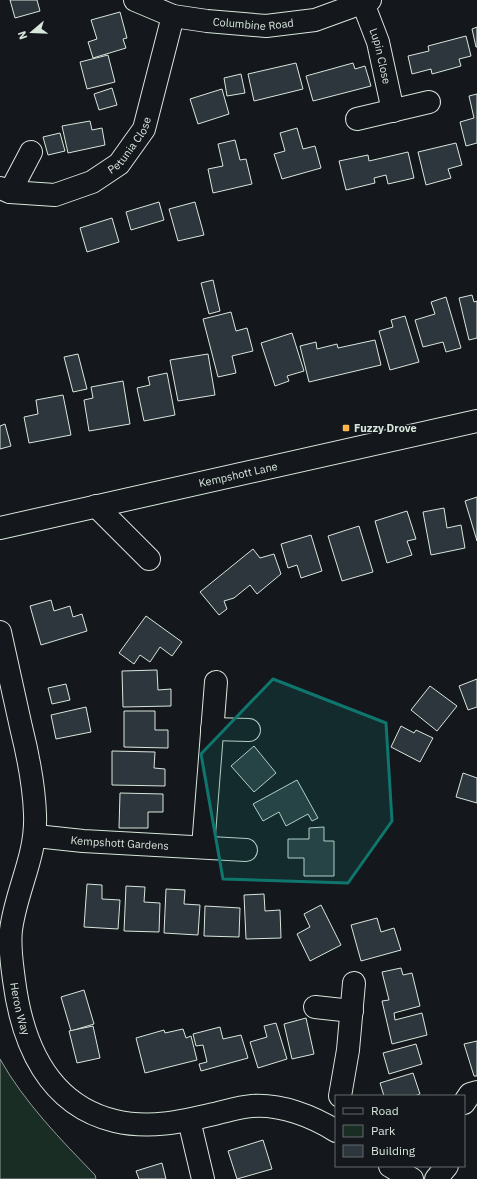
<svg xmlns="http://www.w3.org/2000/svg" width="477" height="1179" font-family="'IBM Plex Sans',sans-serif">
	<rect width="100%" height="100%" fill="#14181c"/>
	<path fill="#1a2d24" stroke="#939e99" d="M0,1059C24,1102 61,1140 95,1175L96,1179H0Z"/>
	<g fill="#2c363c" stroke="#d8e6dc">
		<path d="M10,0H37L40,11L15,18Z"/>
		<path d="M120,12L127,38L123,39L126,48L93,58L88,42L97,39L91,20Z"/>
		<path d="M477,27V47H476L472,29Z"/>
		<path d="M466,36L471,56L459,59L461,66L432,74L431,69L412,74L408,56L429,51L428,46Z"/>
		<path d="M108,55L115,82L87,89L80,62Z"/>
		<path d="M296,63L303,89L254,101L248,74Z"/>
		<path d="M353,63L355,69L365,66L371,86L313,101L306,76Z"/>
		<path d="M241,74L245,93L227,96L224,78Z"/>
		<path d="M112,88L117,105L99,110L94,94Z"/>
		<path d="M222,89L229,114L198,124L190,99Z"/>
		<path d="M477,94V143L466,146L460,122L474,118L469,96Z"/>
		<path d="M90,121L92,130L102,128L105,145L68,153L62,126Z"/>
		<path d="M297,128L303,149L315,146L321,168L282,179L274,154L285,151L280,133Z"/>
		<path d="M60,133L65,151L48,155L43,137Z"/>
		<path d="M235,140L240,160L246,159L252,184L213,193L208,169L223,166L218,144Z"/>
		<path d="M456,143L462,165L448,169L451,178L426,185L418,152Z"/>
		<path d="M408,152L414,178L388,184L386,175L374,178L375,183L346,190L339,161L368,155L369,161Z"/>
		<path d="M159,202L164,220L131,230L126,212Z"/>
		<path d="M195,202L204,235L178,241L169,209Z"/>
		<path d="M112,218L119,242L87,252L80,228Z"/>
		<path d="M213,280L220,311L209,314L201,283Z"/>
		<path d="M472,295L474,302L477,301V338L469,340L459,298Z"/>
		<path d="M446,297L461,348L446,352L443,342L423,347L415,320L435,314L431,302Z"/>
		<path d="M231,312L236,331L247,328L253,351L232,356L236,373L218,377L203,319Z"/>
		<path d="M405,316L419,362L390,370L379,331L393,327L391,320Z"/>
		<path d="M292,333L304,371L287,376L289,381L275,386L261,343Z"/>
		<path d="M375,340L381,365L309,382L300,346L316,342L317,349L337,344L338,348Z"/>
		<path d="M78,354L87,389L73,392L64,357Z"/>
		<path d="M208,354L215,395L178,401L170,360Z"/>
		<path d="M167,373L175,415L144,421L137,388L150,385L148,377Z"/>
		<path d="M123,381L130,424L89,431L84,400L93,398L91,387Z"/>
		<path d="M63,395L71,435L29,443L24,417L38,414L36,400Z"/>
		<path d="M5,424L11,446L0,449V426Z"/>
		<path d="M477,497V541L465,501Z"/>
		<path d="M444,508L447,528L461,525L465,548L431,555L423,512Z"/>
		<path d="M407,511L416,539L407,541L412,555L387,563L375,521Z"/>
		<path d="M359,526L373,572L342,581L328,536Z"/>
		<path d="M311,535L322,571L301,578L297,565L288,568L281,544Z"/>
		<path d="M253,549L260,558L274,554L281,574L257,594L250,585L234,598L224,601L227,609L219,615L200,592Z"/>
		<path d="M51,600L54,611L70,606L73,617L82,614L87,631L41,645L30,606Z"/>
		<path d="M146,616L182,642L172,656L160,647L150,662L140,655L134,664L119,653Z"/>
		<path d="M157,670L158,690L171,689V706L123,707L122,671Z"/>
		<path d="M477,679V707L468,710L459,686Z"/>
		<path d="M66,684L70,700L52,704L48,688Z"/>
		<path d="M430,686L457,706L437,731L411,710Z"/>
		<path d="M86,707L91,732L56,739L51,715Z"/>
		<path d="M124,711H155V730H168V748L124,747Z"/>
		<path d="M401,726L414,733L416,730L433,738L420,762L391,747Z"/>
		<path d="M254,746L276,773L254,792L231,766Z"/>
		<path d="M112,751L155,752L154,768L165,769V786L112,785Z"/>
		<path d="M463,773L477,778V803L456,797Z"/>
		<path d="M297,780L318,818L312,821L308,814L286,826L279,812L263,821L253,804Z"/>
		<path d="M120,793L163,794V812H148V828H119Z"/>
		<path d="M324,827V841H334V876H304V858H288V839H309V828Z"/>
		<path d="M87,884L102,885V899L120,900L118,929L84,927Z"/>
		<path d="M126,886L145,887L144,902L160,903L159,932L124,931Z"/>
		<path d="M166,889L185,890L184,904L200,905L198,935L164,933Z"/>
		<path d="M264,894L265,911L280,910L281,938L246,939L244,895Z"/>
		<path d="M321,905L341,945L310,961L297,934L310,927L304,914Z"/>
		<path d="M205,906L240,908L239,937L204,936Z"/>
		<path d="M377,918L381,932L394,928L401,950L361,961L351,925Z"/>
		<path d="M401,968L403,975L412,973L420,1006L394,1013L395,1020L422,1013L427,1035L392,1044L382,1001L389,1000L382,972Z"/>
		<path d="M84,990L94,1024L71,1031L61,997Z"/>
		<path d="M306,1018L314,1054L292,1059L284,1024Z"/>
		<path d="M276,1023L287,1059L258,1068L250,1042L267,1037L264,1026Z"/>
		<path d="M93,1026L100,1058L77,1063L69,1031Z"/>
		<path d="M220,1027L223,1039L241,1035L248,1058L201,1071L199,1064L207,1062L203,1045L196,1046L193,1034Z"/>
		<path d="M183,1029L186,1038L191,1036L197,1060L145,1073L136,1038L164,1030L165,1033Z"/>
		<path d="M477,1041V1076H474L464,1044Z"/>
		<path d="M416,1044L422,1064L389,1074L383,1053Z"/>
		<path d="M413,1073L420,1094L414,1096H384L380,1083Z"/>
		<path d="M263,1140L272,1169L237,1179L228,1151Z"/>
		<path d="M162,1163L166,1179H139L136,1171Z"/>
	</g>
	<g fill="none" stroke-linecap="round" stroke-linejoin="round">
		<defs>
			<g id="minor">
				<path id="s1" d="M135,0L173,16L207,21L266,26L315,20L370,0"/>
				<path id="s2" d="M363,3L378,42L393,111"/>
				<path d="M357,119L429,102"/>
				<path id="s3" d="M0,188L10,192L55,195L92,182L119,164L144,129L173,16"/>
				<path d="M10,192L31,152"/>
				<path d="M96,506L149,559"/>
				<path id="s4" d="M0,528L477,421"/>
				<path id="s5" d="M0,632C7,664 14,695 21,727C28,755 34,785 35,814C37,856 16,890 11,930C9,947 12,964 14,980C22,1043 48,1105 115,1121C149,1129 181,1122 214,1114C227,1111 239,1107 252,1106C281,1104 312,1116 336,1131"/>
				<path d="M212,729L249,730"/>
				<path id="s6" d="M36,836L83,841L246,850"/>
				<path d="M203,847L216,682"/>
				<path d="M315,1007L352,1011"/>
				<path d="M340,1096L348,1050L354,983"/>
				<path d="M464,1103L470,1094L477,1092"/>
				<path d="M189,1120L203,1179"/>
				<path d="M390,1166L412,1179"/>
				<path d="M436,1179L447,1166"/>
			</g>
		</defs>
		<use href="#minor" stroke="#d8e6dc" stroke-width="24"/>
		<use href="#minor" stroke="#14181c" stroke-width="22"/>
	</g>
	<path fill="#0f766e" fill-opacity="0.2" stroke="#0f766e" stroke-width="3" stroke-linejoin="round" d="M273,679L386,723L392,821L348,883L223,879L201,754Z"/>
	<rect fill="#ffb74d" stroke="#14181c" stroke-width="1.5" x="342" y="424" width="8" height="8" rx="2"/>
	<g text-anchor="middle" stroke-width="3" stroke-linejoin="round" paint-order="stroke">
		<g font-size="11" fill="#d8e6dc" stroke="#14181c">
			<text dy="4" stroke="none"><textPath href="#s1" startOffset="122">Columbine Road</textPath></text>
			<text dy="4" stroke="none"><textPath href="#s2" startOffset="56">Lupin Close</textPath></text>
			<text dy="4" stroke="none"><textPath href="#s3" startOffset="149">Petunia Close</textPath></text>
			<text dy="4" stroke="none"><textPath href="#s4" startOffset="244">Kempshott Lane</textPath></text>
			<text dy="4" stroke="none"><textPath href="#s6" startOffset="84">Kempshott Gardens</textPath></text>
			<text dy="4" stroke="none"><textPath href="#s5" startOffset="384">Heron Way</textPath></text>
		</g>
		<g font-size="11" font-weight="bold" fill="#d8e6dc" stroke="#14181c" text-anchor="start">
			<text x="354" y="432">Fuzzy Drove</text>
		</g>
	</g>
	<rect x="335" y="1095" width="130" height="72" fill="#14181c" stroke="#626a69"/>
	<rect x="343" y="1108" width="20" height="6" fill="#14181c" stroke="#626a69"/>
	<text x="371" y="1115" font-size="12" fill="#d8e6dc">Road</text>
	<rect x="343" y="1125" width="20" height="12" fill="#1a2d24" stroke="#626a69"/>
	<text x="371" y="1135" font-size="12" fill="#d8e6dc">Park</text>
	<rect x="343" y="1145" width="20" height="12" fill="#2c363c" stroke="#626a69"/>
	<text x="371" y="1155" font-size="12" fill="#d8e6dc">Building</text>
	<g transform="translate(32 32) rotate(251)" stroke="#14181c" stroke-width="3" paint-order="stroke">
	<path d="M0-3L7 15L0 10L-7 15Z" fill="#d8e6dc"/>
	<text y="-6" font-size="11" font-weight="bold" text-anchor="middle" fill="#d8e6dc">N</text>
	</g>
</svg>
